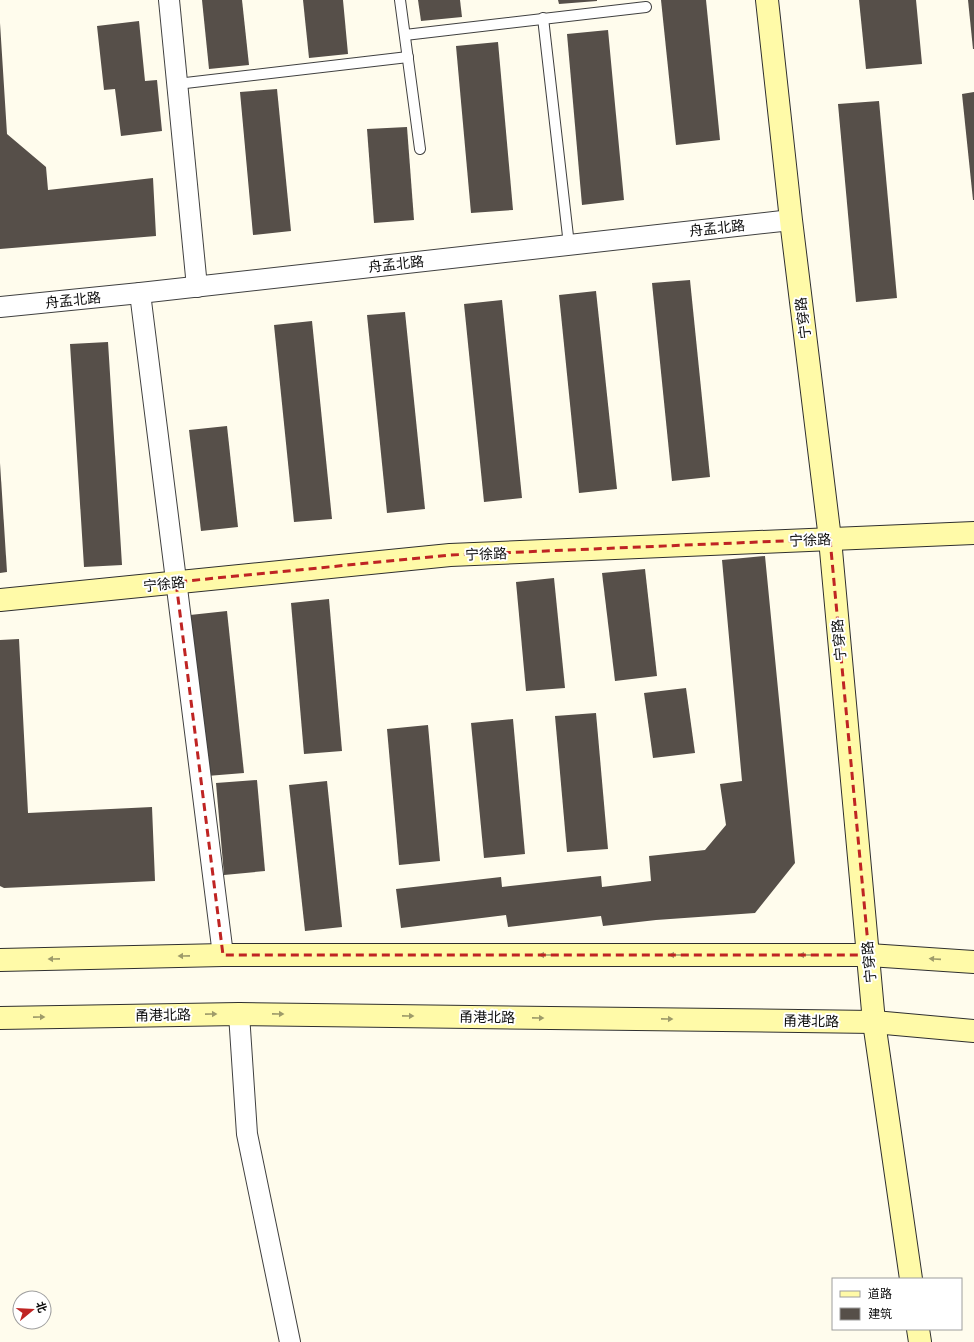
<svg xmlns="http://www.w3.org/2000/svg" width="974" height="1342" font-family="'Noto Serif','Noto Sans SC',serif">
	<rect width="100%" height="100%" fill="#fffced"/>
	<g fill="#564f49">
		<path d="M202,0H242L249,65L209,69Z"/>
		<path d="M303,0H343L348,54L309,58Z"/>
		<path d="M418,0H460L462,17L421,21Z"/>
		<path d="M558,0H597V1L559,4Z"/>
		<path d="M661,0H706L720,140L676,145Z"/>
		<path d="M859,0H916L922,64L866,69Z"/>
		<path d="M968,0H974V49H973Z"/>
		<path d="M139,21L145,81L157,80L162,131L121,136L115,89L104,90L97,26Z"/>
		<path d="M0,23L7,134L46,167L48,190L153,178L156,236L0,249Z"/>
		<path d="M608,30L624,200L582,205L567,34Z"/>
		<path d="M498,42L513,210L471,213L456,46Z"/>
		<path d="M277,89L291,231L253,235L240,92Z"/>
		<path d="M974,92V200H973L962,94Z"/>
		<path d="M879,101L897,298L856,302L838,104Z"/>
		<path d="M407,127L414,220L374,223L367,129Z"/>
		<path d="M690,280L710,477L672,481L652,283Z"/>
		<path d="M596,291L617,489L579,493L559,295Z"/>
		<path d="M502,300L522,498L484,502L464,304Z"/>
		<path d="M405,312L425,509L387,513L367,315Z"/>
		<path d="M312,321L332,519L294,522L274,325Z"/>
		<path d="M108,342L122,565L84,567L70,344Z"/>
		<path d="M227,426L238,527L201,531L189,430Z"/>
		<path d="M0,463L7,572L0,573Z"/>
		<path d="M765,556L795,863L755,913L656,920L603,926L601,916L508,927L506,915L401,928L396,889L501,877L502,887L601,876L602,887L651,881L649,856L705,850L726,825L720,784L742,781L722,560Z"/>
		<path d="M645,569L657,676L615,681L602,573Z"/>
		<path d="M554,578L565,688L526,691L516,582Z"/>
		<path d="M329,599L342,751L304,754L291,603Z"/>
		<path d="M227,611L244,773L207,776L190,615Z"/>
		<path d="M19,639L28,813L152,807L155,881L4,888L0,886V640Z"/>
		<path d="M686,688L695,753L653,758L644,693Z"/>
		<path d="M596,713L608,849L567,852L555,716Z"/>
		<path d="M513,719L525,854L484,858L471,723Z"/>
		<path d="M428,725L440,861L399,865L387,729Z"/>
		<path d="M257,780L265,871L224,875L216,783Z"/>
		<path d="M327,781L342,927L305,931L289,785Z"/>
	</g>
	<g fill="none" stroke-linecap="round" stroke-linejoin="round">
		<defs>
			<g id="lane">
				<path d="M400,0L420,149"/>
				<path d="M543,18L569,245"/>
				<path d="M405,35L646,7"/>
				<path d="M177,84L408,57"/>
			</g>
			<g id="street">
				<path d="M169,0L197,287"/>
				<path d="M140,293L223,955"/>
				<path d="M0,307L140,293L791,220"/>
				<path d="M239,1014L247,1134L290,1342"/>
			</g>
			<g id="secondary">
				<path d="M767,0L791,220L830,539L874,1022L911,1279"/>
				<path d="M0,600L450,555L974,533"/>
				<path d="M0,960L223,955H869L974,962"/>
				<path d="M0,1018L239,1014L874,1022L974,1031"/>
				<path d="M918,1329L920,1342"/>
			</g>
		</defs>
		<use href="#lane" stroke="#404040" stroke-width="12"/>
		<use href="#street" stroke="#404040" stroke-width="22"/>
		<use href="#secondary" stroke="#2f2f2f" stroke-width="24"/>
		<use href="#lane" stroke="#fff" stroke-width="10"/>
		<use href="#street" stroke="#fff" stroke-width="20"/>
		<use href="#secondary" stroke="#fffaa8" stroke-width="22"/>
	</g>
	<defs><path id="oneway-solid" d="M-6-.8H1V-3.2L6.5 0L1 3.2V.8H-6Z"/></defs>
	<g fill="#9e9b6a">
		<use href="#oneway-solid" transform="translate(545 955) rotate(180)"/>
		<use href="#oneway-solid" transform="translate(675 955) rotate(180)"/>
		<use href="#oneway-solid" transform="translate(805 955) rotate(180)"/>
		<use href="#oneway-solid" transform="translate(184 956) rotate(179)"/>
		<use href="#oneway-solid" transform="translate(54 959) rotate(179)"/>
		<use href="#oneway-solid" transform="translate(935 959) rotate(-176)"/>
		<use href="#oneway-solid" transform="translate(211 1014) rotate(-1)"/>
		<use href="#oneway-solid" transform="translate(278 1014) rotate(1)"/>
		<use href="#oneway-solid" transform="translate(408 1016) rotate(1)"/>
		<use href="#oneway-solid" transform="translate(39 1017) rotate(-1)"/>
		<use href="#oneway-solid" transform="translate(538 1018) rotate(1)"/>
		<use href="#oneway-solid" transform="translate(667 1019) rotate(1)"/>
	</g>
	<path fill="none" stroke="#bf2423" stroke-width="3" stroke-dasharray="8 5" stroke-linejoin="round" d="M830,539L869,955H223L176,582L450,555Z"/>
	<g text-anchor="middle" stroke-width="4" stroke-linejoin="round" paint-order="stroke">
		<g font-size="14" fill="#0d0d0d" stroke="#fff">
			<text transform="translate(717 228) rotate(-6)" y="5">舟孟北路</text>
			<text transform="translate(396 264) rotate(-6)" y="5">舟孟北路</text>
			<text transform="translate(73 300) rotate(-6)" y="5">舟孟北路</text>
			<text transform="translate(803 318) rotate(-97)" y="5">宁穿路</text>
			<text transform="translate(810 540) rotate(-2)" y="5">宁徐路</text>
			<text transform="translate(486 554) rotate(-2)" y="5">宁徐路</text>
			<text transform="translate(164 584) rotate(-6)" y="5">宁徐路</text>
			<text transform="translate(839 640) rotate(-95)" y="5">宁穿路</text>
			<text transform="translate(869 962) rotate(-95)" y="5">宁穿路</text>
			<text transform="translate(163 1015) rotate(-1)" y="5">甬港北路</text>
			<text transform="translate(487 1017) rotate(1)" y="5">甬港北路</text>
			<text transform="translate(811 1021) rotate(1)" y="5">甬港北路</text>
		</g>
	</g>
	<rect x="832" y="1278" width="130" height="52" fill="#ffffff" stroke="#9e9e9e"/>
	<rect x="840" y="1291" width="20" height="6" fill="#fffaa8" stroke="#9e9e9e"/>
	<text x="868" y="1298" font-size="12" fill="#0d0d0d">道路</text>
	<rect x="840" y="1308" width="20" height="12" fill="#564f49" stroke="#9e9e9e"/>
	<text x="868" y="1318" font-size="12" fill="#0d0d0d">建筑</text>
	<g transform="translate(32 1310) rotate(72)"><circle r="19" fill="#ffffff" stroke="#9e9e9e"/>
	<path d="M0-3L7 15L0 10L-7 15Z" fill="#bf2423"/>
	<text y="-6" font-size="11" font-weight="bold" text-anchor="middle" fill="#0d0d0d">北</text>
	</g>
</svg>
